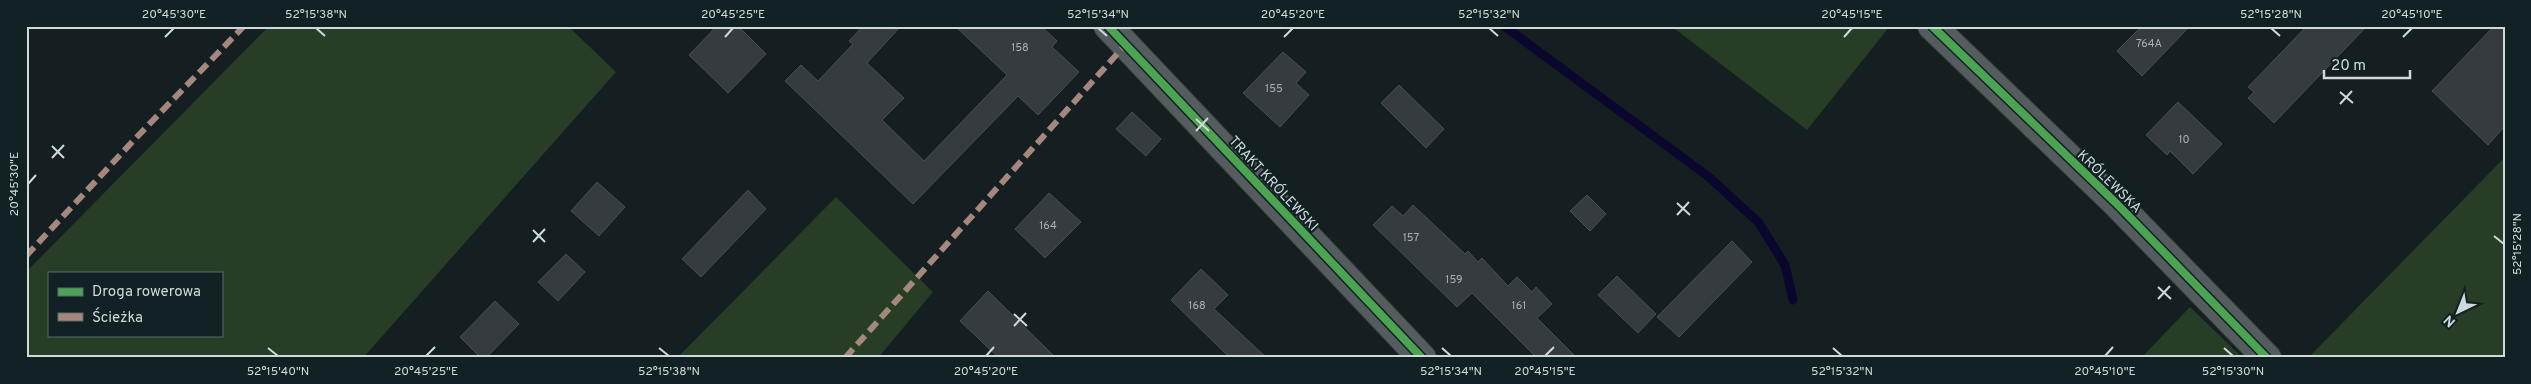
<svg xmlns="http://www.w3.org/2000/svg" width="2531" height="384" font-family="Overpass,sans-serif">
	<rect width="100%" height="100%" fill="#151e20"/>
	<g fill="#273d26" fill-rule="evenodd">
		<path d="M269,26H568L616,72L363,358H26V272ZM49,273H221V335H49Z"/>
		<path d="M1671,26H1890L1807,130Z"/>
		<path d="M2505,157V358H2308Z"/>
		<path d="M836,197L933,292L878,358H677Z"/>
		<path d="M2190,307L2243,358H2141Z"/>
	</g>
	<g fill="none" stroke-linecap="round" stroke-linejoin="round">
		<path stroke="#0b062d" stroke-width="9" d="M1504,26L1709,177L1759,223L1785,265L1793,300"/>
	</g>
	<g fill="#353b3f" stroke="#484e52">
		<path d="M717,26H738L766,54L728,93L689,55Z"/>
		<path d="M863,26H901L867,63L904,98L882,120L924,161L1007,75L955,26H1041L1057,41L1052,47L1079,72L1038,115L1018,96L913,204L785,81L801,65L818,81L853,44L849,41Z"/>
		<path d="M2142,26H2190L2142,76L2117,51Z"/>
		<path d="M2307,26H2367L2274,123L2248,98L2254,92L2248,87Z"/>
		<path d="M2494,26H2505V126L2488,145L2432,91Z"/>
		<path d="M1283,52L1306,72L1296,83L1309,95L1280,127L1243,93Z"/>
		<path d="M1399,85L1444,129L1426,148L1381,103Z"/>
		<path d="M2178,102L2222,144L2193,174L2170,151L2167,155L2146,135Z"/>
		<path d="M1132,112L1161,139L1146,156L1116,129Z"/>
		<path d="M597,182L625,207L599,236L571,211Z"/>
		<path d="M748,190L766,209L701,277L682,259Z"/>
		<path d="M1049,193L1081,222L1045,258L1015,229Z"/>
		<path d="M1587,195L1606,214L1590,231L1570,211Z"/>
		<path d="M1413,205L1465,254L1468,251L1478,262L1482,258L1508,286L1517,277L1532,292L1536,287L1552,304L1537,318L1577,358H1537L1472,293L1457,307L1373,225L1392,206L1403,216Z"/>
		<path d="M1732,241L1752,262L1679,337L1657,317Z"/>
		<path d="M566,254L585,272L558,301L538,282Z"/>
		<path d="M1201,269L1228,295L1214,309L1267,358H1230L1171,300Z"/>
		<path d="M1617,276L1656,314L1638,333L1598,295Z"/>
		<path d="M988,291L1056,358H999L960,321Z"/>
		<path d="M495,301L519,324L486,358H481L460,337Z"/>
	</g>
	<g fill="none" stroke-linecap="round" stroke-linejoin="round">
		<defs>
			<g id="minor">
				<path d="M1108,26L1422,358"/>
				<path d="M1932,26L2116,203L2267,358"/>
			</g>
		</defs>
		<use href="#minor" stroke="#333a3b" stroke-width="30"/>
		<use href="#minor" stroke="#555c5d" stroke-width="28"/>
		<g stroke="#a5887d" stroke-width="6" stroke-dasharray="12 6" stroke-linecap="butt">
			<path d="M26,256L134,140L244,26"/>
			<path d="M845,358L1126,44"/>
		</g>
		<defs>
			<g id="cycleway">
				<path d="M1108,26L1422,358"/>
				<path d="M1932,26L2116,203L2267,358"/>
			</g>
		</defs>
		<use href="#cycleway" stroke="#112124" stroke-width="11"/>
		<use href="#cycleway" stroke="#4ca352" stroke-width="8"/>
	</g>
	<path fill="none" stroke="#cfd9db" stroke-width="2" d="M316,28L325,36M1098,28L1107,36M1489,28L1498,36M2271,28L2280,36M165,37L174,28M725,37L733,28M1284,37L1293,28M1844,37L1852,28M2403,37L2412,28M2340,92L2353,103M2340,104L2352,91M1196,119L1209,131M1196,131L1208,118M52,146L64,158M52,158L64,145M28,184L36,175M1677,203L1690,215M1677,215L1689,202M533,230L545,242M2494,236L2504,244M533,242L545,229M2158,287L2171,299M2158,299L2170,286M1014,314L1027,326M1014,326L1026,313M268,348L278,356M659,348L669,356M1442,348L1451,356M1833,348L1842,356M2224,348L2233,356M426,356L435,347M986,356L994,347M1545,356L1554,347M2105,356L2113,347"/>
	<g text-anchor="middle" stroke-width="4.5" stroke-linejoin="round" paint-order="stroke">
		<g font-size="11" fill="#a8b2b4">
			<text x="2149" y="47">764A</text>
			<text x="1020" y="51">158</text>
			<text x="1274" y="92">155</text>
			<text x="2184" y="143">10</text>
			<text x="1048" y="229">164</text>
			<text x="1411" y="241">157</text>
			<text x="1454" y="283">159</text>
			<text x="1197" y="309">168</text>
			<text x="1519" y="309">161</text>
		</g>
		<g font-size="14" fill="#cfd9db" stroke="#112124">
			<text transform="translate(2110 181) rotate(44)" y="5">KRÓLEWSKA</text>
			<text transform="translate(1274 183) rotate(47)" y="5">TRAKT KRÓLEWSKI</text>
		</g>
	</g>
	<rect width="2531" height="384" fill="none" stroke="#112124" stroke-width="55"/>
	<rect x="48" y="272" width="175" height="65" fill="#112124" stroke="#5d6b6d"/>
	<rect x="58" y="288" width="25" height="8" fill="#4ca352" stroke="#5d6b6d"/>
	<text x="92" y="296" font-size="15" fill="#cfd9db">Droga rowerowa</text>
	<rect x="58" y="313" width="25" height="8" fill="#a5887d" stroke="#5d6b6d"/>
	<text x="92" y="322" font-size="15" fill="#cfd9db">Ścieżka</text>
	<g transform="translate(2458 312) rotate(223)" stroke="#112124" stroke-width="4" paint-order="stroke">
	<path d="M0-4L9 19L0 12L-9 19Z" fill="#cfd9db"/>
	<text y="-8" font-size="14" font-weight="bold" text-anchor="middle" fill="#cfd9db">N</text>
	</g>
	<path d="M2324 70v8h86v-8" fill="none" stroke="#cfd9db" stroke-width="2.5"/>
	<text x="2331" y="70" font-size="15" fill="#cfd9db" stroke="#112124" stroke-width="4" paint-order="stroke">20 m</text>
	<rect x="28" y="28" width="2476" height="328" fill="none" stroke="#cfd9db" stroke-width="2"/>
	<g font-size="12" text-anchor="middle" fill="#cfd9db">
		<text x="174" y="18">20°45'30"E</text>
		<text x="316" y="18">52°15'38"N</text>
		<text x="733" y="18">20°45'25"E</text>
		<text x="1098" y="18">52°15'34"N</text>
		<text x="1293" y="18">20°45'20"E</text>
		<text x="1489" y="18">52°15'32"N</text>
		<text x="1852" y="18">20°45'15"E</text>
		<text x="2271" y="18">52°15'28"N</text>
		<text x="2412" y="18">20°45'10"E</text>
		<text transform="translate(14 184) rotate(-90)" y="4">20°45'30"E</text>
		<text transform="translate(2517 244) rotate(-90)" y="4">52°15'28"N</text>
		<text x="278" y="375">52°15'40"N</text>
		<text x="426" y="375">20°45'25"E</text>
		<text x="669" y="375">52°15'38"N</text>
		<text x="986" y="375">20°45'20"E</text>
		<text x="1451" y="375">52°15'34"N</text>
		<text x="1545" y="375">20°45'15"E</text>
		<text x="1842" y="375">52°15'32"N</text>
		<text x="2105" y="375">20°45'10"E</text>
		<text x="2233" y="375">52°15'30"N</text>
	</g>
</svg>
